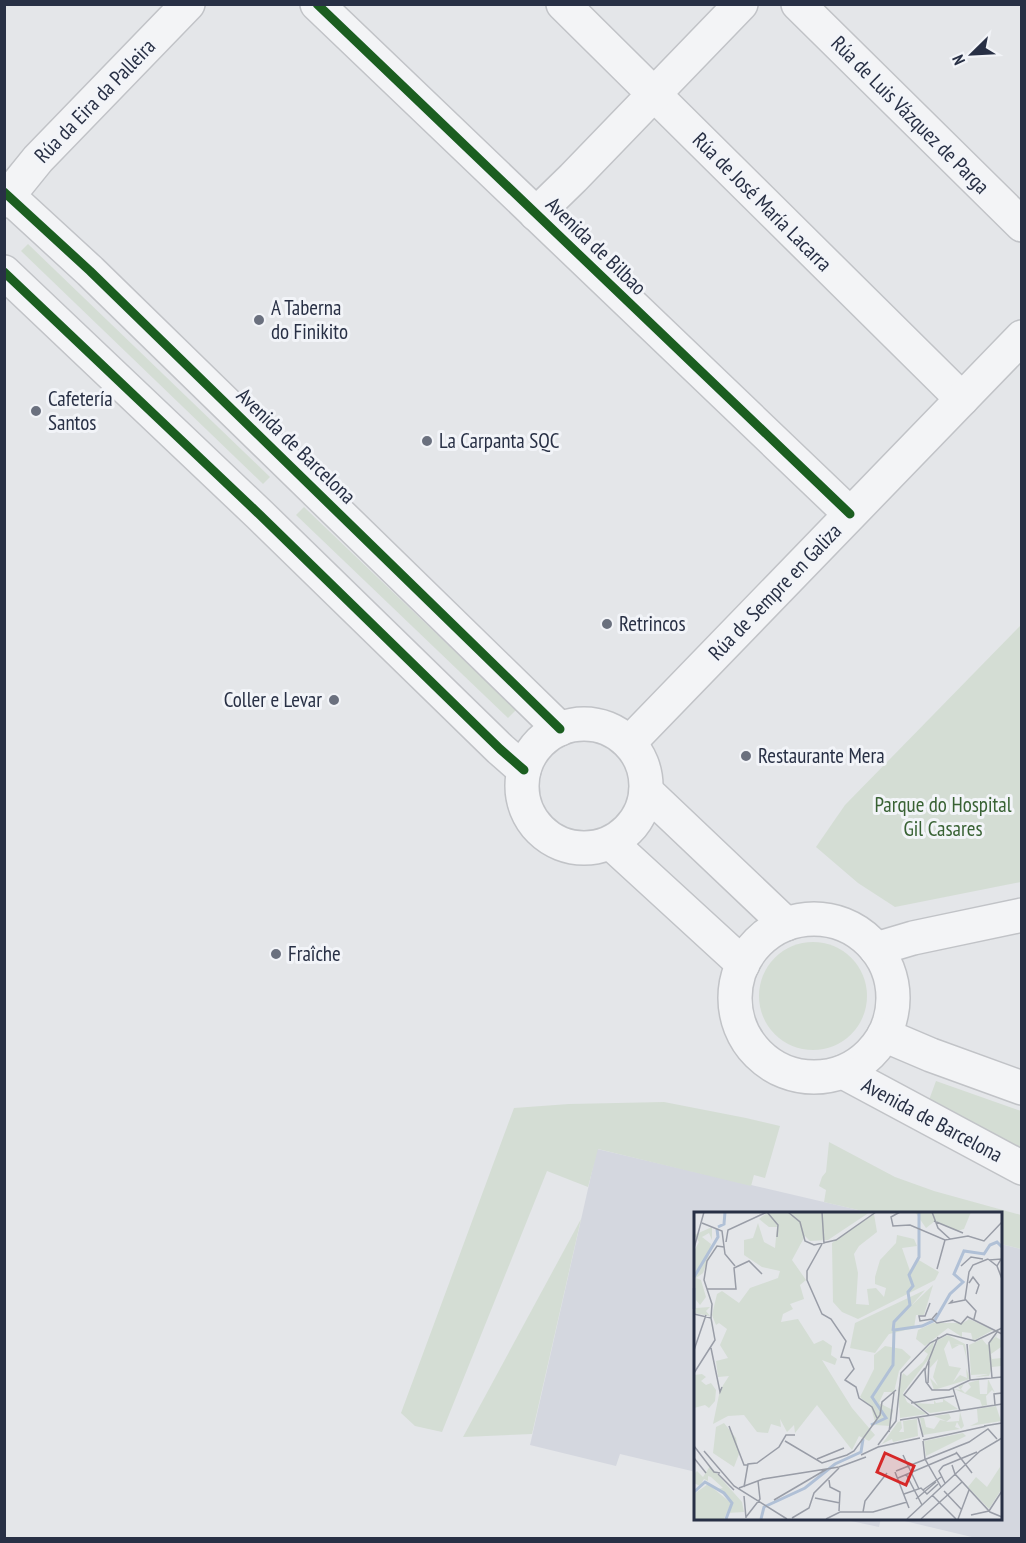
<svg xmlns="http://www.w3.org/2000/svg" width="1026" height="1543" font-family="'PT Sans Narrow',sans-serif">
	<rect width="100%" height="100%" fill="#e4e6e9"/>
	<g fill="#d4d7df">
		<path d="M597,1149L871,1213H696V1472L620,1454L616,1466L530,1445Z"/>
		<path d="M1001,1244L1021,1249V1538H976L892,1518H1000Z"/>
		<path d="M837,1518H881L879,1527Z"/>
	</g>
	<g fill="#d4ddd4">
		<path d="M28,244L270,477L263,484L21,251Z"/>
		<path d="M304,507L516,710L508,718L296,515Z"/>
		<path d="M1021,625V882L895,907L858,883L816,847L845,805Z"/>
		<circle cx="813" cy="996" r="54"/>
		<path d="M936,1081L1021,1111V1149L1003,1141L929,1100Z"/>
		<path d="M664,1102L746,1118L780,1126L765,1178L754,1175L751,1186L598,1149L588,1187L547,1171L442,1432L415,1426L401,1413L514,1108L569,1104Z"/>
		<path d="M829,1142L895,1177L934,1191L1021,1215V1249L1001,1244L1000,1213H871L824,1202L826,1190L819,1186L822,1177L826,1172Z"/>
		<path d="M581,1219L532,1434L463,1437Z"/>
	</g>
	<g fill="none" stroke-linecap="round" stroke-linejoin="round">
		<defs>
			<g id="street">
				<path d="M317,4L850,514"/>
				<path d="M563,4L962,399"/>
				<path d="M798,4L1022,225"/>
				<path d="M4,192L90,271L560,729"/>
				<path d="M4,201L38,159L188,4"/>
				<path d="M536,214L573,178L741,4"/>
				<path d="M4,272L260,515L500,749L524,770"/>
				<circle cx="584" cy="786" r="62"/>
				<path d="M629,743L1022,337"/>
				<path d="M646,791L786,924"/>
				<path d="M611,843L743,964"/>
				<circle cx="814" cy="998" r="79"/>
				<path d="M876,949L913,938L1022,915"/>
				<path d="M884,1035L931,1055L1022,1088"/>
				<path d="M843,1072L1022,1168"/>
			</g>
		</defs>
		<use href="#street" stroke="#c1c3c7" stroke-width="36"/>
		<use href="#street" stroke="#f3f4f6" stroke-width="33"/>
		<defs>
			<g id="cycleway">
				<path d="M317,4L850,514"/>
				<path d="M4,192L90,271L560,729"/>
				<path d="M4,272L260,515L500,749L524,770"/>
			</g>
		</defs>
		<use href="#cycleway" stroke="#f2f4f8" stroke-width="13"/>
		<use href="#cycleway" stroke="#1b5e20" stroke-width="9"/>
	</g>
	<g fill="#6a707e" stroke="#f2f4f8" stroke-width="2">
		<circle cx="259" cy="320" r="6"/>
		<circle cx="36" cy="411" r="6"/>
		<circle cx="427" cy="441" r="6"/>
		<circle cx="607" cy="624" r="6"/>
		<circle cx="334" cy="700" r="6"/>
		<circle cx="746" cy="756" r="6"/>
		<circle cx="276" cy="954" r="6"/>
	</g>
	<g text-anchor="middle" stroke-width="6" stroke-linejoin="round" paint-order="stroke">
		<g font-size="21" fill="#283045" stroke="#f2f4f8">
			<text transform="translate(95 101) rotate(-46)" y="7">Rúa da Eira da Palleira</text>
			<text transform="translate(910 115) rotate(45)" y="7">Rúa de Luis Vázquez de Parga</text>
			<text transform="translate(762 202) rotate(45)" y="7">Rúa de José María Lacarra</text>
			<text transform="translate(596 246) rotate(44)" y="7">Avenida de Bilbao</text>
			<text transform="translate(296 446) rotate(44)" y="7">Avenida de Barcelona</text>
			<text transform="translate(775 592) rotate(-46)" y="7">Rúa de Sempre en Galiza</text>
			<text transform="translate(932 1120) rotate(28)" y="7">Avenida de Barcelona</text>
		</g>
		<g font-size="21" fill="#283045" stroke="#f2f4f8" text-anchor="start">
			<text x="271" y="315">A Taberna<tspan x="271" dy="24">do Finikito</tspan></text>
			<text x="48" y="406">Cafetería<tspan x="48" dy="24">Santos</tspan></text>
			<text x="439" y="448">La Carpanta SQC</text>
			<text x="619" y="631">Retrincos</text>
			<text x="322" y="707" text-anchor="end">Coller e Levar</text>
			<text x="758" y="763">Restaurante Mera</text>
			<text x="288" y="961">Fraîche</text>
		</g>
		<g font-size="21" fill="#396234" stroke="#f2f4f8">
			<text x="943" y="812">Parque do Hospital<tspan x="943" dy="24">Gil Casares</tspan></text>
		</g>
	</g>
	<g transform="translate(694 1212)">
		<rect width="308" height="308" fill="#e4e6e9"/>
		<path d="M74,0H176L134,28L116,29L111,24L98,48L112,68L106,73L110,87L96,92L99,97L89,102L87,110L104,107L120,132L129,128L138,134L137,143L143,147L141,153L128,148L158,196L181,223L175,229L165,224L158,238L123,193L101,221L100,213L93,220L86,207L87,215L77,212L74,221L63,220L50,203L34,204L19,212L26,178L35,164L24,165L22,149L34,146L26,133L33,117L25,111L22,113L18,103L23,82L28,79L45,91L56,76L84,66L86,59L68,55L50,43V28L59,26L64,11L70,30L81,36L83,15H75L65,7ZM221,0H277L270,17L263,19L241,9L232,16ZM180,2L183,20L165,34L160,42L164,61L162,92L175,93L173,77L182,76L190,85L192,76L181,72V65L186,48L202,31L203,23L220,27L223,34L208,36L216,59L223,47L245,60L241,68L164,107L148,100L139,90L138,31ZM18,15V28L15,21L8,25L17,32L14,48L9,61L2,66L7,68L12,85L6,93L2,88V96L16,95L12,99L16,104L0,101V39L5,30L0,23ZM239,73L230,103H222L220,116L195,122L181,141L156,136L161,111L231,78L217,94ZM275,107L299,118L279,129L277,121L268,120V125L254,116L231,134L222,127L224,118L239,111H269ZM305,121L302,125L307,128V135L297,142L298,147L307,146V154L298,155L295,164L281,165L294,162L277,163L275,133L288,127L293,133ZM254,123L271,132L273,148L269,133L259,132L265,133L258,137L255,128L250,137L255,154L267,156L259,170L266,163L273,166L272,156L276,167L240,178L236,166L244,174L239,165L244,147L236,156V147L244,128ZM240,129L239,141L209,181L213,190L233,202L206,206L204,177L209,161L213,164L229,150L234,142L230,139ZM191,134L208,137L217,145L205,159L200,180H190L185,191L199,198L196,214L182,213L177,195L166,185L180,157V143ZM8,162L12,165L7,169L12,173L17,171L22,178L21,189L15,196L11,193L0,196V163ZM294,167L301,181L298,178L292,184L293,193L288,194L286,188L260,177L267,178L264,175L270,172L267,177L271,181L277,175L274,171L285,168L286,182H293ZM249,187L264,197L236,201L219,191L240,192V188L242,191L249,190ZM302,194L307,209L276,214L284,210L283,197ZM266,200L270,214L267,217L263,210L261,215L266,217L229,223L226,206H230L232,215L240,217L246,208L252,209L240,204L255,202L257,206L252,210L265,209ZM223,207L224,224L199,230L198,227L188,232L204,210L207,209L208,216L205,220H210L209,209ZM30,211L42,226L45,242L40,255L19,241L22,215ZM269,221L272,224L232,244L230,229ZM16,254L48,290L50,300L33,301L39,291L23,277L29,276L17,265L14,264V269L10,267L6,274L0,271V262L3,259L9,265ZM306,255L307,278L295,297L274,275L282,265L293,275ZM14,272L37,291L30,307H0V282Z" fill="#d4ddd4"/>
		<path fill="none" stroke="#b0c0d6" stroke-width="3" d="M24,15L30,12L31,0M0,65L24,25L23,17M0,76V97M199,119L200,110L216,93L214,80L219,74L215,63L225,45V0M177,213L192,206L178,185L199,153L200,118L228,114L241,108L256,82L269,70L260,62L270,39L290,42L296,33L303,30L308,35M0,280L11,270L30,281L38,291L32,307M67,307L70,295L111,276L141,252L167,240L169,227"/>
		<path fill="none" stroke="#999da7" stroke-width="1.5" d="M73,0L84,13L83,25M94,0L106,10L111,29L120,33L142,28L182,0M128,0L130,32M206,0L197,5L199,14L216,13L251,28L274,24L290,29L308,10M238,0L244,16L256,27M240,9L269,21M8,11L28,19L31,42L41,54M32,30L34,18L73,0M128,32L113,59V68L128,102L137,107L152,129L147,145L155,146L160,157L151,168L162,175L165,186L178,195L183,206M0,36L10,0M294,47L303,54L308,67M295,48L307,47L303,54M267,54L277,45L289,47M243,57L251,28M275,71L279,65L285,73L282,82M13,77H42L40,56L55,49L68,62M259,88L256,91L271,88M236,91L231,104H225L226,109L238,107L243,101M0,102L17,106L21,128L0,161M274,105L308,122M17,106L18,92L10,68L13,49L23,34L30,35M238,107L243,111L259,108L267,112L274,104M280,107L282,99L271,87L275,60L279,53L294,47M244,125L231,158L232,170L238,178H255L276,168L308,165M273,132L276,168M17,136L26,180L28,175M0,138L12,103M231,156L210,183L235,203M298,166L295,131L303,120M234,171L235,149M259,176L266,199M217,191L260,184M301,193L300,182L308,181M224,205L229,225M206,208L308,192M35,214L50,253H54M290,214L308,211M195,220L200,180M229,228L293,214M91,229L128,251L153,243L160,239L186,203L188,190L202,178M229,229L231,247L247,275M184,233L202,209L207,161L236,131L253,122L281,129L308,116M0,234L20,260L26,261M10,239L40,274L93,307M262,240L278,261M167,243L184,235L226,226M209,243L225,277M0,246L12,261M123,247L150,236M258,253L261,262L296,300L308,305M249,254L283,240M249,254L245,259L251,271M202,259L275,230L294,217L303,227M201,260L215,296M24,262L40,278M212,262L228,293M204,266L263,241M135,268L136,275L146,280L145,299M50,275L54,252L63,251L85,235L92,223H101M45,276L69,267L145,255L172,245M229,278L247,265M250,279L268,298M210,282L227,276L233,282L244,272M238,283L262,307M50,284L52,306M121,286L146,291M222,287L242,270M80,288L133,257M295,299L308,279M169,300L171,289L193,261M277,303L295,299M52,305L66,287L64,269M98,306L115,296L120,281L145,256M132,307L146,300H179L213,290M213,307L286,239L308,226M227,307L268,270M264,307L275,278"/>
		<path fill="#d62828" fill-opacity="0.15" stroke="#d62828" stroke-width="3" d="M191,241L220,254L212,273L183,260Z"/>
		<rect width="308" height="308" fill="none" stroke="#283045" stroke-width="3"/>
	</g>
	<rect width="1026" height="1543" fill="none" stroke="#283045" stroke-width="12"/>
	<g transform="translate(972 54) rotate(246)" stroke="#f2f4f8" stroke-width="4.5" paint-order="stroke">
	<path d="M0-4.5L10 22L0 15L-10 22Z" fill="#283045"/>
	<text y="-9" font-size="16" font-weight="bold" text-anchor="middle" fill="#283045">N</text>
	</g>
</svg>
